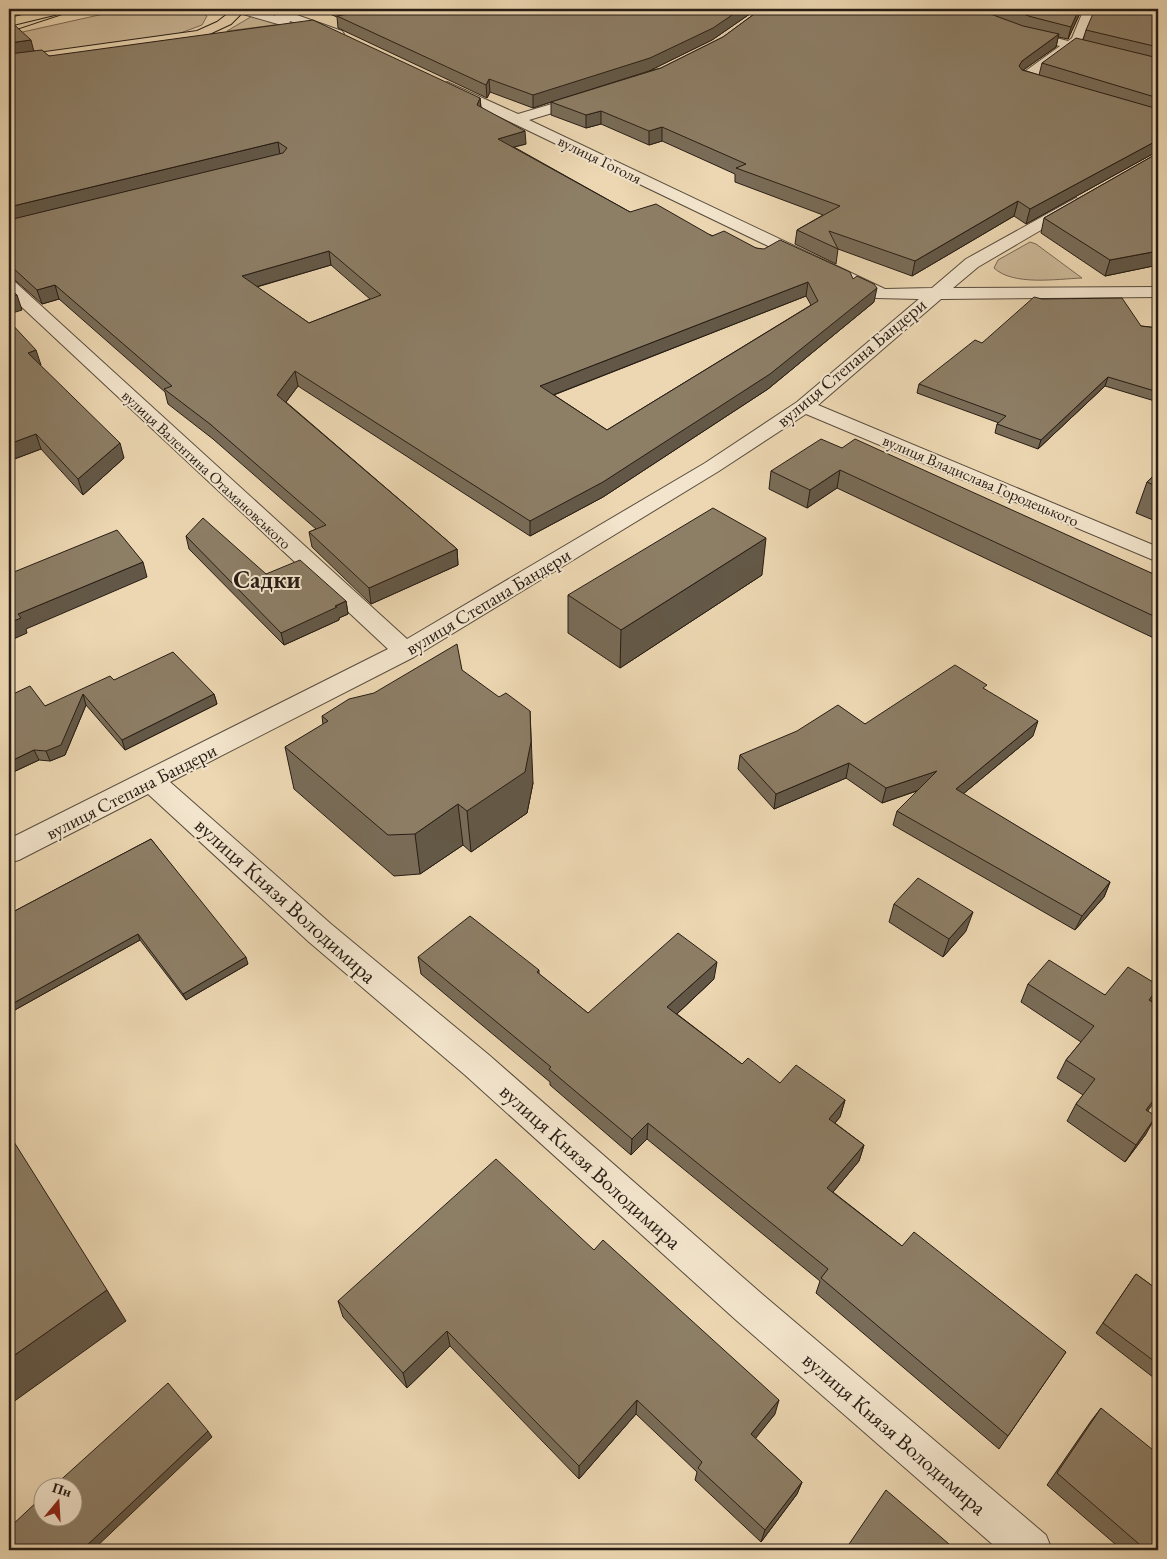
<svg xmlns="http://www.w3.org/2000/svg" width="1167" height="1559" font-family="'EB Garamond',serif">
	<rect width="100%" height="100%" fill="#ecd7b2"/>
	<filter id="stains"><feTurbulence type="fractalNoise" baseFrequency=".004" numOctaves="4"/><feColorMatrix values="0 0 0 0 .2 0 0 0 0 .09 0 0 0 0 .02 0 0 0 .5 -.17"/></filter>
	<radialGradient id="worn" r=".72"><stop offset=".6" stop-color="#630" stop-opacity="0"/><stop offset="1" stop-color="#630" stop-opacity=".3"/></radialGradient>
	<g fill="#cbb797" stroke="#796a56">
		<path d="M126,9H195L207,16L202,25L175,35L9,57V35Z"/>
		<path d="M254,15L282,24L227,31Z"/>
		<path d="M1030,242L1036,244L1082,278C1057,279 1013,286 994,268L998,260Z"/>
	</g>
	<g fill="none" stroke-linecap="round" stroke-linejoin="round">
		<defs>
			<g id="minor">
				<path d="M234,9H252L276,16L263,9H280L342,31L344,34L338,38L290,21L289,25L285,26L236,12Z"/>
				<path d="M949,9H966L1029,31L1068,41L1072,38L1084,9H1096L1080,44L1158,62V70L1073,49L1030,81H1020L1018,78L1020,75L1060,46L1021,37Z"/>
				<path d="M447,82L518,114L582,95H592L594,98L592,101L529,120L885,289L932,288L966,259L1076,198L1084,203L1082,206L978,267L953,288L1158,287V297L941,299L818,405L1158,547V562L806,414L719,471L414,657L170,782L331,924L489,1055L762,1294L1046,1535L1052,1550H999L736,1320L465,1075L309,942L148,794L19,860L9,863V839L388,649L9,295V281L15,282L407,639L705,463L797,402L919,299L876,298L442,89L440,86Z"/>
			</g>
			<g id="major">
				<path d="M49,9H69L67,12L9,26V18Z"/>
				<path d="M234,9H246L231,24L203,37L9,65V57L197,31L217,22Z"/>
			</g>
		</defs>
		<use href="#minor" stroke="#584c3c" stroke-width="2"/>
		<use href="#major" stroke="#271d14" stroke-width="2"/>
		<use href="#minor" fill="#f3e5cd" fill-rule="evenodd"/>
		<use href="#major" fill="#ecd7b2" fill-rule="evenodd"/>
		<path stroke="#271d14" stroke-width="1" d="M9,32L79,9"/>
	</g>
	<g fill="#796c58" stroke="#271d14" fill-rule="evenodd">
		<path d="M318,9H757L712,40L649,71L661,68L723,37L761,9H1082L1068,39L1058,37L1056,47L1023,70L1039,75L1042,63L1083,40L1086,30L1158,9V151L1026,224L1014,216L912,276L838,249L836,264L795,244L797,230L823,215L735,182V174L662,141L649,145L601,124L586,128L551,115V102L533,108L490,92L487,98L338,28L337,17Z"/>
		<path d="M9,20L34,51L49,56L480,98L481,107L526,144L514,147L630,212L756,248L853,279L874,302L768,389L603,497L530,536L298,386L286,402L457,549L458,565L371,604L312,547L309,532L316,529L213,439L168,404L165,392L59,299L42,304L16,281L9,280ZM331,265L370,299L309,323L257,287ZM806,296L811,305L607,430L554,395Z"/>
		<path d="M1158,153V265L1105,276L1041,233L1044,218Z"/>
		<path d="M9,321L41,365H40L124,458L83,495L41,449L9,461Z"/>
		<path d="M1141,326L1158,328V402L1105,386L1038,449L995,433L997,424L999,423L917,393L919,384L982,343Z"/>
		<path d="M842,448L1158,576V640L837,488L807,508L769,489L771,471Z"/>
		<path d="M1158,472V522L1136,513L1147,482Z"/>
		<path d="M186,536L266,574L346,601L348,614L339,618V620L284,645L189,549Z"/>
		<path d="M762,575L620,668L568,633V595Z"/>
		<path d="M462,670L533,783L527,813L471,852L463,845L420,874L394,876L294,789L285,747L323,725L322,716Z"/>
		<path d="M114,680L214,694L217,704L125,750L86,705L65,755L50,761L39,760L9,774V696L45,706Z"/>
		<path d="M985,689L1033,736L963,794L1110,882L1104,897L1075,930L893,825L897,811L917,791L882,803L846,778L774,809L738,769L740,755L865,724Z"/>
		<path d="M151,839L248,964L186,1000L140,940L13,1011L9,1004V914Z"/>
		<path d="M894,904L966,931L943,957L889,922Z"/>
		<path d="M418,957L539,970V974L588,1013L714,979L677,1014L742,1064L780,1083L845,1100L840,1117L835,1123L864,1145L859,1161L833,1192L902,1246L1066,1352L999,1449L816,1293L820,1281L647,1139L631,1155L550,1085V1082L421,974Z"/>
		<path d="M1028,984L1151,1001L1148,1111L1146,1134L1125,1162L1067,1121L1076,1104L1083,1095L1057,1078L1066,1060L1081,1042L1021,1002Z"/>
		<path d="M594,1250L775,1414L755,1438L802,1482L797,1494L761,1542L695,1480L697,1472L636,1414L579,1479L450,1346L407,1388L343,1317L338,1301Z"/>
		<path d="M1136,1274L1158,1290V1381L1096,1333Z"/>
		<path d="M1101,1408L1158,1550H1122L1047,1485L1091,1421Z"/>
	</g>
	<g fill="#635847" stroke="#271d14">
		<path d="M741,9H757L712,40L649,71L551,102L533,108V95Z"/>
		<path d="M1079,9H1082L1068,39L1071,27Z"/>
		<path d="M1059,34L1056,47L1019,73V66L1022,61Z"/>
		<path d="M31,40L34,52L9,56V43Z"/>
		<path d="M489,79L490,92L487,98L486,85Z"/>
		<path d="M480,98L481,110L477,105Z"/>
		<path d="M601,111V124L586,128V115Z"/>
		<path d="M662,127V141L649,145V131Z"/>
		<path d="M525,131L526,144L498,151V139Z"/>
		<path d="M1158,140V151L1026,224L1030,209Z"/>
		<path d="M278,142L280,155L9,221V207Z"/>
		<path d="M1018,201L1014,216L912,276L915,261Z"/>
		<path d="M329,251L331,265L245,290L242,276Z"/>
		<path d="M1158,251V265L1105,276L1110,260Z"/>
		<path d="M808,282L806,296L540,400V386Z"/>
		<path d="M55,285L59,299L42,304L37,290Z"/>
		<path d="M877,288L874,302L768,389L603,497L530,536V521Z"/>
		<path d="M17,295L22,310L9,314V298Z"/>
		<path d="M36,350L41,365L33,367L28,353Z"/>
		<path d="M295,371L298,386L280,410L277,395Z"/>
		<path d="M1108,377L1105,386L1038,449L1041,440Z"/>
		<path d="M36,434L41,449L9,461V444Z"/>
		<path d="M120,443L124,458L83,495L78,479Z"/>
		<path d="M840,470L837,488L807,508L810,490Z"/>
		<path d="M766,538L762,575L620,668L621,630Z"/>
		<path d="M457,549L458,565L371,604L369,588Z"/>
		<path d="M143,562L147,577L26,629L27,633L9,641V623L18,614Z"/>
		<path d="M346,601L348,614L339,618V620L284,645L281,633Z"/>
		<path d="M83,694L86,705L65,755L50,761L46,751Z"/>
		<path d="M214,694L217,704L125,750L122,740Z"/>
		<path d="M530,711L533,783L527,813L471,852L467,811Z"/>
		<path d="M1038,721L1033,736L951,804L956,789Z"/>
		<path d="M34,750L39,760L9,774V762Z"/>
		<path d="M849,763L846,778L774,809L776,794Z"/>
		<path d="M937,771L933,785L882,803L886,788Z"/>
		<path d="M458,804L463,845L420,874L415,834Z"/>
		<path d="M1110,882L1104,897L1075,930L1082,916Z"/>
		<path d="M973,912L966,931L943,957L949,939Z"/>
		<path d="M138,934L140,940L13,1011L10,1005Z"/>
		<path d="M246,957L248,964L186,1000L183,994Z"/>
		<path d="M717,962L714,979L666,1024L667,1007Z"/>
		<path d="M1158,988L1150,1004L1149,1000Z"/>
		<path d="M1158,1094V1097L1136,1127L1146,1110Z"/>
		<path d="M845,1100L840,1117L824,1135L829,1119Z"/>
		<path d="M1156,1116L1146,1134L1125,1162L1136,1145Z"/>
		<path d="M648,1123L647,1139L631,1155L632,1139Z"/>
		<path d="M864,1145L859,1161L823,1204L827,1188Z"/>
		<path d="M107,1290L126,1321L9,1405V1359Z"/>
		<path d="M447,1331L450,1346L407,1388L403,1373Z"/>
		<path d="M637,1400L636,1414L579,1479V1466Z"/>
		<path d="M779,1400L775,1414L748,1448L751,1434Z"/>
		<path d="M208,1431L212,1437L93,1550H82Z"/>
		<path d="M802,1482L797,1494L761,1542L765,1530Z"/>
	</g>
	<g fill="#8d7e66" stroke="#271d14" fill-rule="evenodd">
		<path d="M345,9H741L713,28L650,58L533,95L489,79L486,85L337,16L355,13Z"/>
		<path d="M761,9H977L1023,26L1059,34L1022,61L1019,66L1022,70L1158,109V140L1030,209L1018,201L915,261L829,231L838,249L797,230L840,206L736,168L746,164L662,127L649,131L601,111L586,115L551,102L661,68L723,37Z"/>
		<path d="M1008,9H1079L1071,27L1032,17Z"/>
		<path d="M1095,9H1158V47L1086,30Z"/>
		<path d="M9,20L31,40L9,43Z"/>
		<path d="M313,20L480,98L477,105L525,131L498,139L630,212L656,204L712,236L724,231L756,248L764,249L780,240L850,272L853,279L857,276L874,284L877,288L770,374L603,482L530,521L295,371L277,395L457,549L369,588L309,532L326,525L210,424L164,389L172,386L55,285L37,290L12,267L9,266V220L283,153L287,148L278,142L9,207V54L42,50L49,56ZM329,251L381,295L309,323L242,276ZM808,282L818,301L607,430L540,386Z"/>
		<path d="M1076,38L1158,58V98L1042,63Z"/>
		<path d="M1158,153V251L1110,260L1044,218Z"/>
		<path d="M9,287L17,295L9,298Z"/>
		<path d="M1034,297L1042,299L1122,298L1141,326L1158,328V392L1108,377L1041,440L997,424L1006,416L919,384L975,340L982,343Z"/>
		<path d="M9,321L36,350L28,353L120,443L78,479L36,434L9,444Z"/>
		<path d="M821,439L842,448L855,439L1158,576V618L840,470L810,490L771,471Z"/>
		<path d="M1158,472V487L1147,482Z"/>
		<path d="M713,508L766,538L621,630L568,595Z"/>
		<path d="M203,518L266,574L300,560L346,601L335,606L337,607L281,633L186,536Z"/>
		<path d="M117,530L143,562L18,614L21,618L9,623V574Z"/>
		<path d="M457,644L462,670L499,697L506,693L530,711L531,742L525,772L467,811L458,804L415,834L388,835L285,747L328,721L322,716L349,699L374,693Z"/>
		<path d="M173,652L214,694L122,740L83,694L61,745L46,751L34,750L9,762V696L30,686L45,706L110,676L114,680Z"/>
		<path d="M955,665L987,685L983,688L1038,721L956,789L1110,882L1082,916L897,811L937,771L886,788L849,763L776,794L740,755L797,731L838,705L865,724Z"/>
		<path d="M151,839L246,957L183,994L138,934L10,1005L9,1003V914Z"/>
		<path d="M918,878L973,912L949,939L894,904Z"/>
		<path d="M470,916L539,970L537,972L588,1013L678,933L717,962L667,1007L742,1064L748,1058L780,1083L796,1065L845,1100L829,1119L864,1145L827,1188L902,1246L914,1232L1066,1352L1008,1436L821,1278L828,1269L648,1123L632,1139L549,1069L551,1067L418,957Z"/>
		<path d="M1049,960L1105,995L1128,967L1158,985V988L1149,1000L1158,1006V1094L1146,1110L1156,1116L1136,1145L1076,1104L1095,1079L1066,1060L1094,1026L1028,984Z"/>
		<path d="M9,1134L107,1290L9,1359Z"/>
		<path d="M496,1159L594,1250L603,1240L779,1400L751,1434L802,1482L765,1530L698,1468L702,1462L637,1400L579,1466L447,1331L403,1373L338,1301Z"/>
		<path d="M1136,1274L1158,1290V1364L1103,1323Z"/>
		<path d="M168,1383L208,1431L82,1550H9V1528L42,1497V1516H72V1486H54Z"/>
		<path d="M1101,1408L1158,1454V1550H1146L1057,1473Z"/>
		<path d="M886,1490L956,1550H845Z"/>
	</g>
	<g text-anchor="middle" stroke-width="4" stroke-linejoin="round" paint-order="stroke">
		<g font-size="16" fill="#271d14" stroke="#f3e5cd">
			<text transform="translate(600 159) rotate(26)" y="6">вулиця Гоголя</text>
			<text transform="translate(207 469) rotate(43)" y="6">вулиця Валентина Отамановського</text>
			<text transform="translate(981 480) rotate(23)" y="6">вулиця Владислава Городецького</text>
		</g>
		<g font-size="19" fill="#271d14" stroke="#f3e5cd">
			<text transform="translate(851 362) rotate(-40)" y="7">вулиця Степана Бандери</text>
			<text transform="translate(488 601) rotate(-31)" y="7">вулиця Степана Бандери</text>
			<text transform="translate(131 791) rotate(-27)" y="7">вулиця Степана Бандери</text>
		</g>
		<g font-size="22" fill="#271d14" stroke="#f3e5cd">
			<text transform="translate(286 900) rotate(42)" y="8">вулиця Князя Володимира</text>
			<text transform="translate(591 1166) rotate(42)" y="8">вулиця Князя Володимира</text>
			<text transform="translate(895 1433) rotate(41)" y="8">вулиця Князя Володимира</text>
		</g>
		<g font-size="24" font-weight="bold" fill="#271d14" stroke="#f3e5cd">
			<text x="267" y="588">Садки</text>
		</g>
	</g>
	<rect width="1167" height="1559" fill="none" stroke="#ecd7b2" stroke-width="30"/>
	<rect x="10" y="10" width="1147" height="1539" fill="none" stroke="#271d14" stroke-width="2.5"/>
	<rect x="15" y="15" width="1137" height="1529" fill="none" stroke="#271d14"/>
	<g transform="translate(58 1502) rotate(18)"><circle r="24" fill="#f3e5cd" stroke="#a19583"/>
	<path d="M0-4L9 19L0 12L-9 19Z" fill="#8f2418"/>
	<text y="-8" font-size="14" font-weight="bold" text-anchor="middle" fill="#271d14">Пн</text>
	</g>
	<rect width="100%" height="100%" filter="url(#stains)"/>
	<rect width="100%" height="100%" fill="url(#worn)"/>
</svg>
